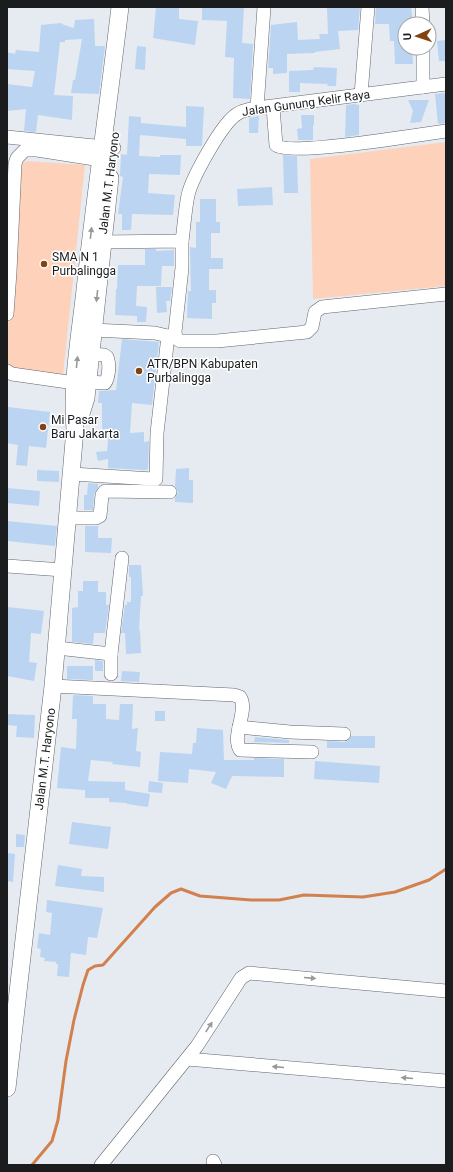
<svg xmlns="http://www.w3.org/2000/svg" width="453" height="1172" font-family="Roboto,sans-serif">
	<rect width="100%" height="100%" fill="#e6ebf2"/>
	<g fill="#fed2ba">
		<path d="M446,142V286L313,299L310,159Z"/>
		<path d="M27,161L85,165L63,376L11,369L7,362V340L21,164Z"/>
	</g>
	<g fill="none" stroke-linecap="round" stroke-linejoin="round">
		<path stroke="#d2814e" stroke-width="3" d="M32,1165L52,1141L58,1120L66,1061L74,1020L83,985L88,970L95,966L103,965L155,907L171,893L181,889L200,896L251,900H279L304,895L363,897L395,892L429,880L446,869"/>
	</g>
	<g fill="#bbd4f1">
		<path d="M156,7H179V19L198,21L195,45L153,38Z"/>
		<path d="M202,7H244L242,43L253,44L250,99L233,98L234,58L225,57L227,21L202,20Z"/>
		<path d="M327,7H360L358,30L338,31L340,49L315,52V53L287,54V73L273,74V68H268L271,25L297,22L298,40L320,39L319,34H328Z"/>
		<path d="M376,7H411L413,23L405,24V48H412L413,64H395L394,41H390L389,24H375Z"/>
		<path d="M94,19L95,46H105L99,94L71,93L73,80H75L82,39L65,40V42H60L54,95L73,96L72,120L38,115L36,132L24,131L26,109L7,111V84L32,87L35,71L7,69V52L15,54L16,50L39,52L41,25L61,23L64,25L74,28L75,20Z"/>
		<path d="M446,40V61H439L437,41Z"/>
		<path d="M137,46L146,47L145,70L135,69Z"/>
		<path d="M314,67L337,68L336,86H327L328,84L300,83V92H289V71L313,70Z"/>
		<path d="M446,93V123L438,124L435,94Z"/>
		<path d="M408,100H429L421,122L410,123L413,111Z"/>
		<path d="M354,104L359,105V135L345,137L346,105Z"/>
		<path d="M186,106L204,107L202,146H186V139L140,135L139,156L160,157V155H181L180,175L149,174L148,193L175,195L173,215L132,214L131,230H122V214H118L123,177L120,176L121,154L127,155L129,116L141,117V123L186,127Z"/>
		<path d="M301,115H314V125H313V140H298L297,129L302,128Z"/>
		<path d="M259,116L258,133H249V118Z"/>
		<path d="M283,155L297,156L298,193H284Z"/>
		<path d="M272,187L273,205L238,206L237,189Z"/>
		<path d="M200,199H216V222H220V233H211V258H223V269H209V290H216V303H212V319L187,318L188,291H191L190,247L196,248V222H200Z"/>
		<path d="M145,249H156V251L174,250V266H162L161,286H137L136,306L147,307L146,322H137V316L115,315L116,289H117L118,265H145Z"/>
		<path d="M156,287H172L170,301H166L167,312L157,313Z"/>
		<path d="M122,339L159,342L152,405L132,403L130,433L144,432V442L149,441L148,469L145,470L108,468V459L98,461L96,452L107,451L109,429H102V403H98L99,391L116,390Z"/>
		<path d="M8,407L50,412L46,448L29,446L27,466L16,465L18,445L7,443Z"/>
		<path d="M189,468V480H193V503L175,502V498L178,493L175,486L176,469Z"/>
		<path d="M37,470L59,471V482L37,481Z"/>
		<path d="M88,483L98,484V488L94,494L93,510H84V495H87Z"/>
		<path d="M7,488L40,491L39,506L7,503Z"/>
		<path d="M7,521L57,526L55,546L7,541Z"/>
		<path d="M85,526H98V538H112L111,553L85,552Z"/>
		<path d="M129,565H141L143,596H141L139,630H140L141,653L126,654L125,633H121L125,605H127V602H131V577H129Z"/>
		<path d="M83,581H98V592H106V605H109L105,633H94L93,644L72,642V608L78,607V591H83Z"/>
		<path d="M7,607L44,611L41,634L31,633L29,662L37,663L34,681L7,676Z"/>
		<path d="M95,660L103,661V671H95Z"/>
		<path d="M67,666H93V680L67,679Z"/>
		<path d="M122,671L140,672L139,682L121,681Z"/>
		<path d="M73,695L93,696V704H106V719L119,720L120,704H133L132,729L138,728L136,751L141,752L140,767L112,764L113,762L91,760L88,781L125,782V790L150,794L148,807L127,804V803L109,802V798H85V790L57,788L61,747L76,749L77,719H72Z"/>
		<rect x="155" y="711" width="10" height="10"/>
		<path d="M7,714L35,715L34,738L16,737L17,726L7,725Z"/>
		<path d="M197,728L223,730L224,760H254V758L284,759V777L232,776L226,789L211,783L216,772L189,769L188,783L158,781L160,752L192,754L193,743H196Z"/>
		<path d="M351,736H375V748H327V741L344,742L348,741Z"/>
		<path d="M255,737L289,740V743L254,742Z"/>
		<path d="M315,761L380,766L379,783L314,779Z"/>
		<path d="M149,781L163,783L162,793L148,792Z"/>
		<path d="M72,822L111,827L108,849L69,844Z"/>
		<path d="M16,834L25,835L24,847H16Z"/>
		<path d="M7,853L15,854L13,882L7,881Z"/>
		<path d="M58,865L82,869L81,876L104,877V892L55,886Z"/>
		<path d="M47,900L103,908L97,938L88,937L86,955L71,953L69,977L57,976L58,964H56V962L44,961L45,958L40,957L41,949L37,948L39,933L50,935L52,913L46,912Z"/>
	</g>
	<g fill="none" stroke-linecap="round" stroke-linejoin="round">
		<defs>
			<g id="minor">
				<path d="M422,7L423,24"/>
				<path d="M423,48V87"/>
				<path d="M361,95L368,7"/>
				<path d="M273,107L276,145C290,157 421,134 446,131"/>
				<path d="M257,108L264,7"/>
				<path d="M7,137L114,148"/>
				<path d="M182,241C184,226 185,210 188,195C192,178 222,123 237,114C242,110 251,109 257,108L446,84"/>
				<path d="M102,242L182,241V268L175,332L176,338L180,341H217L307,332L312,327L315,312L322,307L446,294"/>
				<path d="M7,314L10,272L15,164L17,158L25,150H37L101,160"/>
				<path d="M93,330L155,333L176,338"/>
				<path d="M7,371L12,374L75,383"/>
				<path d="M87,382L105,383C109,377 110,364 107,357L104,355L90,354"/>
				<path d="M72,474L153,479H156L157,433L168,336"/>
				<path d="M68,518H96L100,516L102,495L105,491L170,492"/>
				<path d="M7,566L63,570"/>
				<path d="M57,648L111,654L122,558"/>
				<path d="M111,654V674"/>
				<path d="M53,686L234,695L240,697C249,710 231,735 240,750L312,752"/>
				<path d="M239,727L290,732L344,734"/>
				<path d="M187,1059L446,1081"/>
				<path d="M213,1161L215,1165"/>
				<path d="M101,1165L197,1046L241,978L249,973L446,991"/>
			</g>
			<g id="major">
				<path d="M80,417L86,398L110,178"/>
				<path d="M7,1088L53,686L75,429C71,383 80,336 85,290C95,196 109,101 120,7"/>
			</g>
		</defs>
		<use href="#minor" stroke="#61666c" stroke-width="14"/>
		<use href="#major" stroke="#61666c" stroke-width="18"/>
		<use href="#minor" stroke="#fff" stroke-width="13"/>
		<use href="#major" stroke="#fff" stroke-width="17"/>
	</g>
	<defs><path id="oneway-solid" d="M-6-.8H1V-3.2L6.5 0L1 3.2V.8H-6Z"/></defs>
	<g fill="#98999a">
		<use href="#oneway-solid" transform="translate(91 233) rotate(-83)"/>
		<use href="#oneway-solid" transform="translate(97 296) rotate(96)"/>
		<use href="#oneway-solid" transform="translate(77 362) rotate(-84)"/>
		<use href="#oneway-solid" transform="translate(310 978) rotate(5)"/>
		<use href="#oneway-solid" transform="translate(209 1027) rotate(-57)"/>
		<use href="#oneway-solid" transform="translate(278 1067) rotate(-175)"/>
		<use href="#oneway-solid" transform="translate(407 1078) rotate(-175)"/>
	</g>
	<g fill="#844211" stroke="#fff" stroke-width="1.5">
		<circle cx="44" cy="264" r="4"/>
		<circle cx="139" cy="371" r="4"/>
		<circle cx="43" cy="427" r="4"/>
	</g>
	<g text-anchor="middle" stroke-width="3" stroke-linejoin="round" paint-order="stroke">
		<g font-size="12" fill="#1a1c1e" stroke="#fff">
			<text transform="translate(306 103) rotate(-8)" y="4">Jalan Gunung Kelir Raya</text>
			<text transform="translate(109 183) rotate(-83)" y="4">Jalan M.T. Haryono</text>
			<text transform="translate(45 759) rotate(-83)" y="4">Jalan M.T. Haryono</text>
		</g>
		<g font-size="12" fill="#1a1c1e" stroke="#fff" text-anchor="start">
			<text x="52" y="261">SMA N 1<tspan x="52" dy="14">Purbalingga</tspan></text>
			<text x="147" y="368">ATR/BPN Kabupaten<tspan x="147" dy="14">Purbalingga</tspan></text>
			<text x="51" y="424">Mi Pasar<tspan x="51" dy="14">Baru Jakarta</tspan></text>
		</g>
	</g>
	<rect width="453" height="1172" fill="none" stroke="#1a1c1e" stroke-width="16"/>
	<g transform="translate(417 36) rotate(267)"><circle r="19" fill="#ffffff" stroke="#a3a4a5"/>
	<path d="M0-3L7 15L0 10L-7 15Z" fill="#844211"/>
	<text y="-6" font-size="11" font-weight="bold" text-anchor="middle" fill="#1a1c1e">U</text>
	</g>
</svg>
